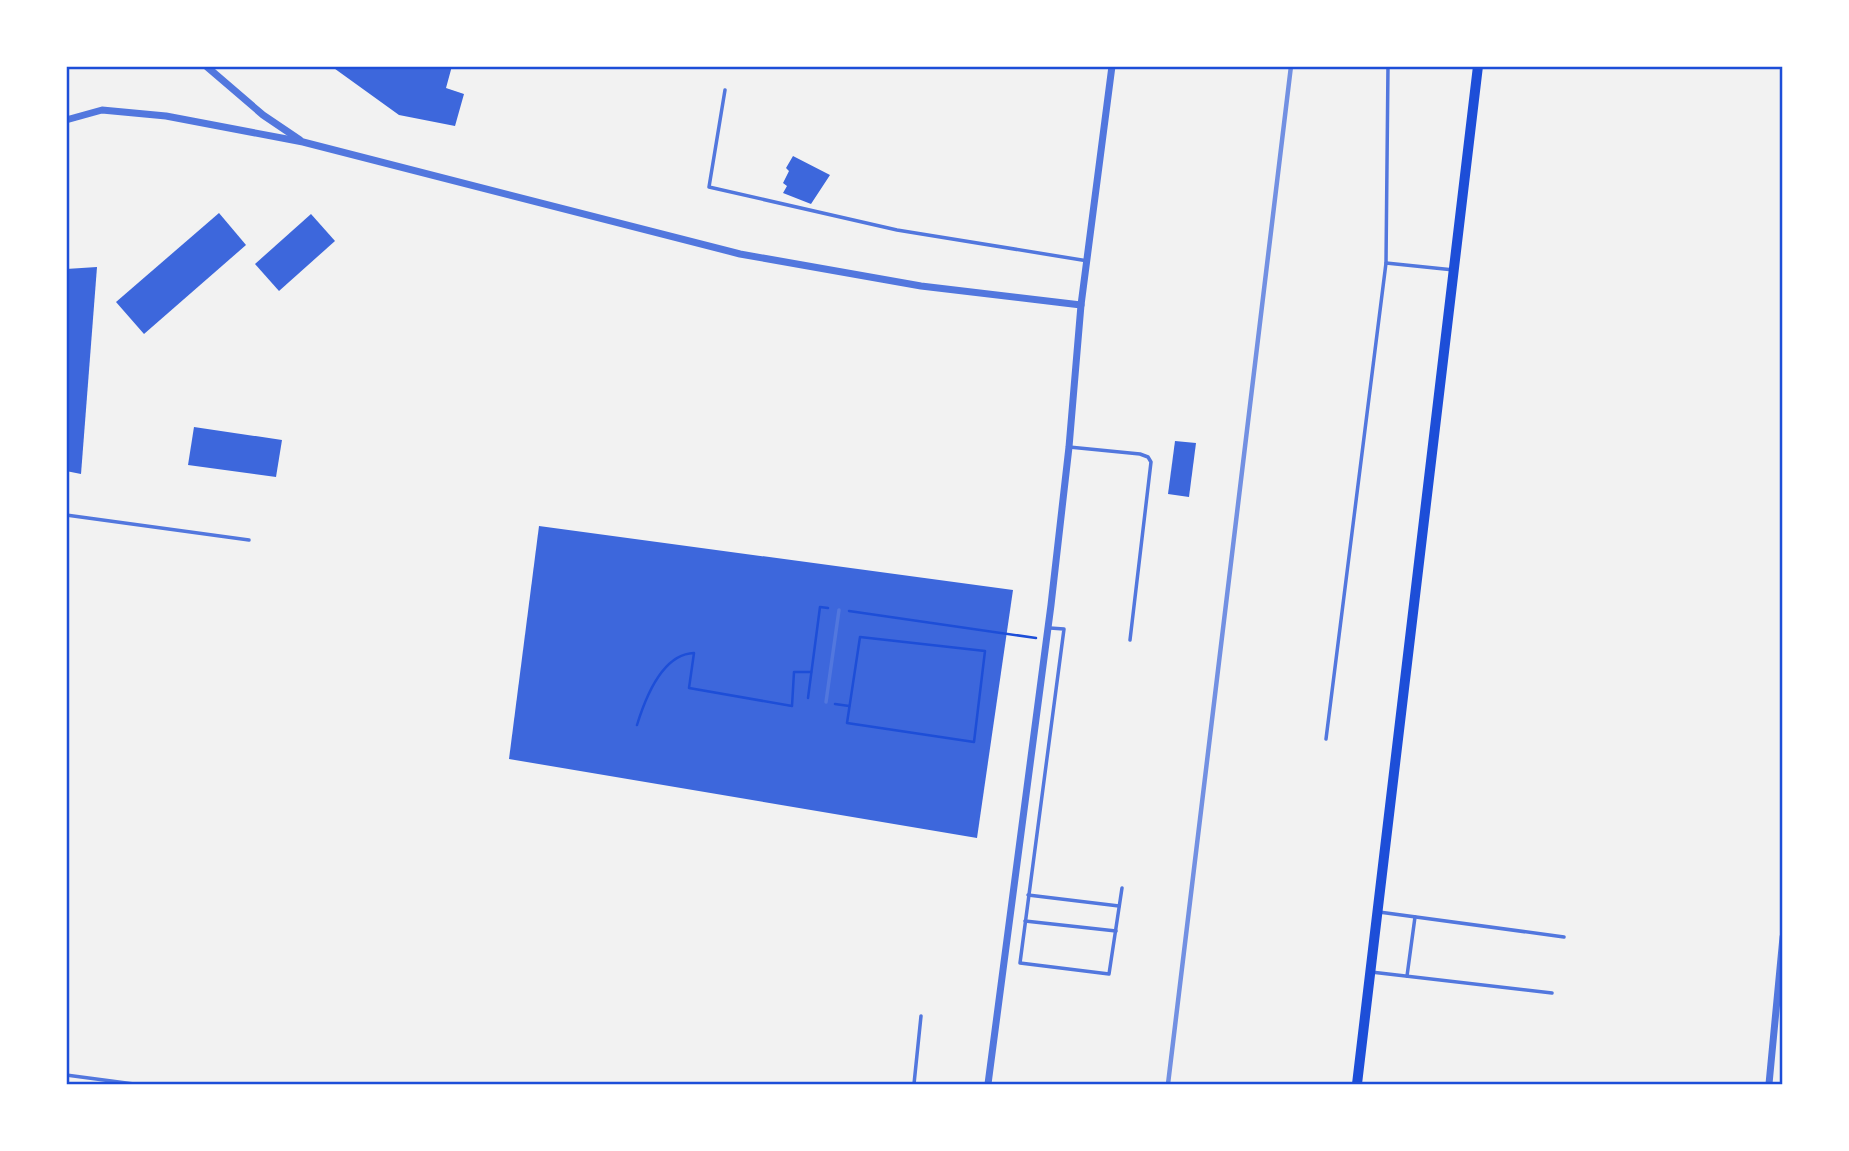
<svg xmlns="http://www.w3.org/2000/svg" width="1849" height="1151" font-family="Overpass,sans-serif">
	<rect width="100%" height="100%" fill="#f2f2f2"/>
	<g fill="#3d67dc">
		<path d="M331,66H452L446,88L464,94L455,126L399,115Z"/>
		<path d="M793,156L830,175L811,204L783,193L787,186L783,183L789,171L786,168Z"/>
		<path d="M219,213L246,245L144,334L116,302Z"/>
		<path d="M311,214L335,241L279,291L255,264Z"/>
		<path d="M97,267L81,474L66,471V269Z"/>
		<path d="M194,427L282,440L276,477L188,465Z"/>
		<path d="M1175,441L1196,443L1189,497L1168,494Z"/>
		<path d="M539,526L1013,590L977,838L509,759Z"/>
	</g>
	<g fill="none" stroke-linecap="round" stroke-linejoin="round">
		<g stroke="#1d4ed8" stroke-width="2.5">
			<path d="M849,611L1036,638"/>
			<path d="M860,637L985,651L974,742L847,723Z"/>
			<path d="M808,698L820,607L828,608"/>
			<path d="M835,704L849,706"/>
			<path d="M637,725C645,699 662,654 694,653L689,688L792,706L794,672H811"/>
		</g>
		<g stroke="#5277de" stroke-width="3.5">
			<path d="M725,90L709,187L897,230L1088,261"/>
			<path d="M1386,263L1388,66"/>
			<path d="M1069,447L1140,454L1148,457L1151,462L1130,640"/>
			<path d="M66,515L249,540"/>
			<path d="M1050,628L1064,629L1020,963L1109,974L1122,888"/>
			<path d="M826,702L839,610"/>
			<path d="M1326,739L1386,263L1454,270"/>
			<path d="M1028,895L1119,906"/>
			<path d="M1379,912L1564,937"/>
			<path d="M1025,921L1116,931"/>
			<path d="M1371,972L1552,993"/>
			<path d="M1407,976L1415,917"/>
			<path d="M66,1075L134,1084"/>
			<path d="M914,1084L921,1016"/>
		</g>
		<g stroke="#5277de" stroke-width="7">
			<path d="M206,66L263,115L300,140"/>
			<path d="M66,120L102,110L166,116L303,142L740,254L921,286L1081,305"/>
			<path d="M988,1084L1051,605L1069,447L1081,305L1112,66"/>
			<path d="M1769,1084L1783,937"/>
		</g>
		<path stroke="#1d4ed8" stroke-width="10" d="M1357,1084L1478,66"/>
		<path stroke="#7290e2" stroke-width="4.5" d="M1168,1084L1291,66"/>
	</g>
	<rect width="1849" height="1151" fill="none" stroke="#ffffff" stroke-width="136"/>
	<rect x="68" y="68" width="1713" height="1015" fill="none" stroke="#1d4ed8" stroke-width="2.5"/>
</svg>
